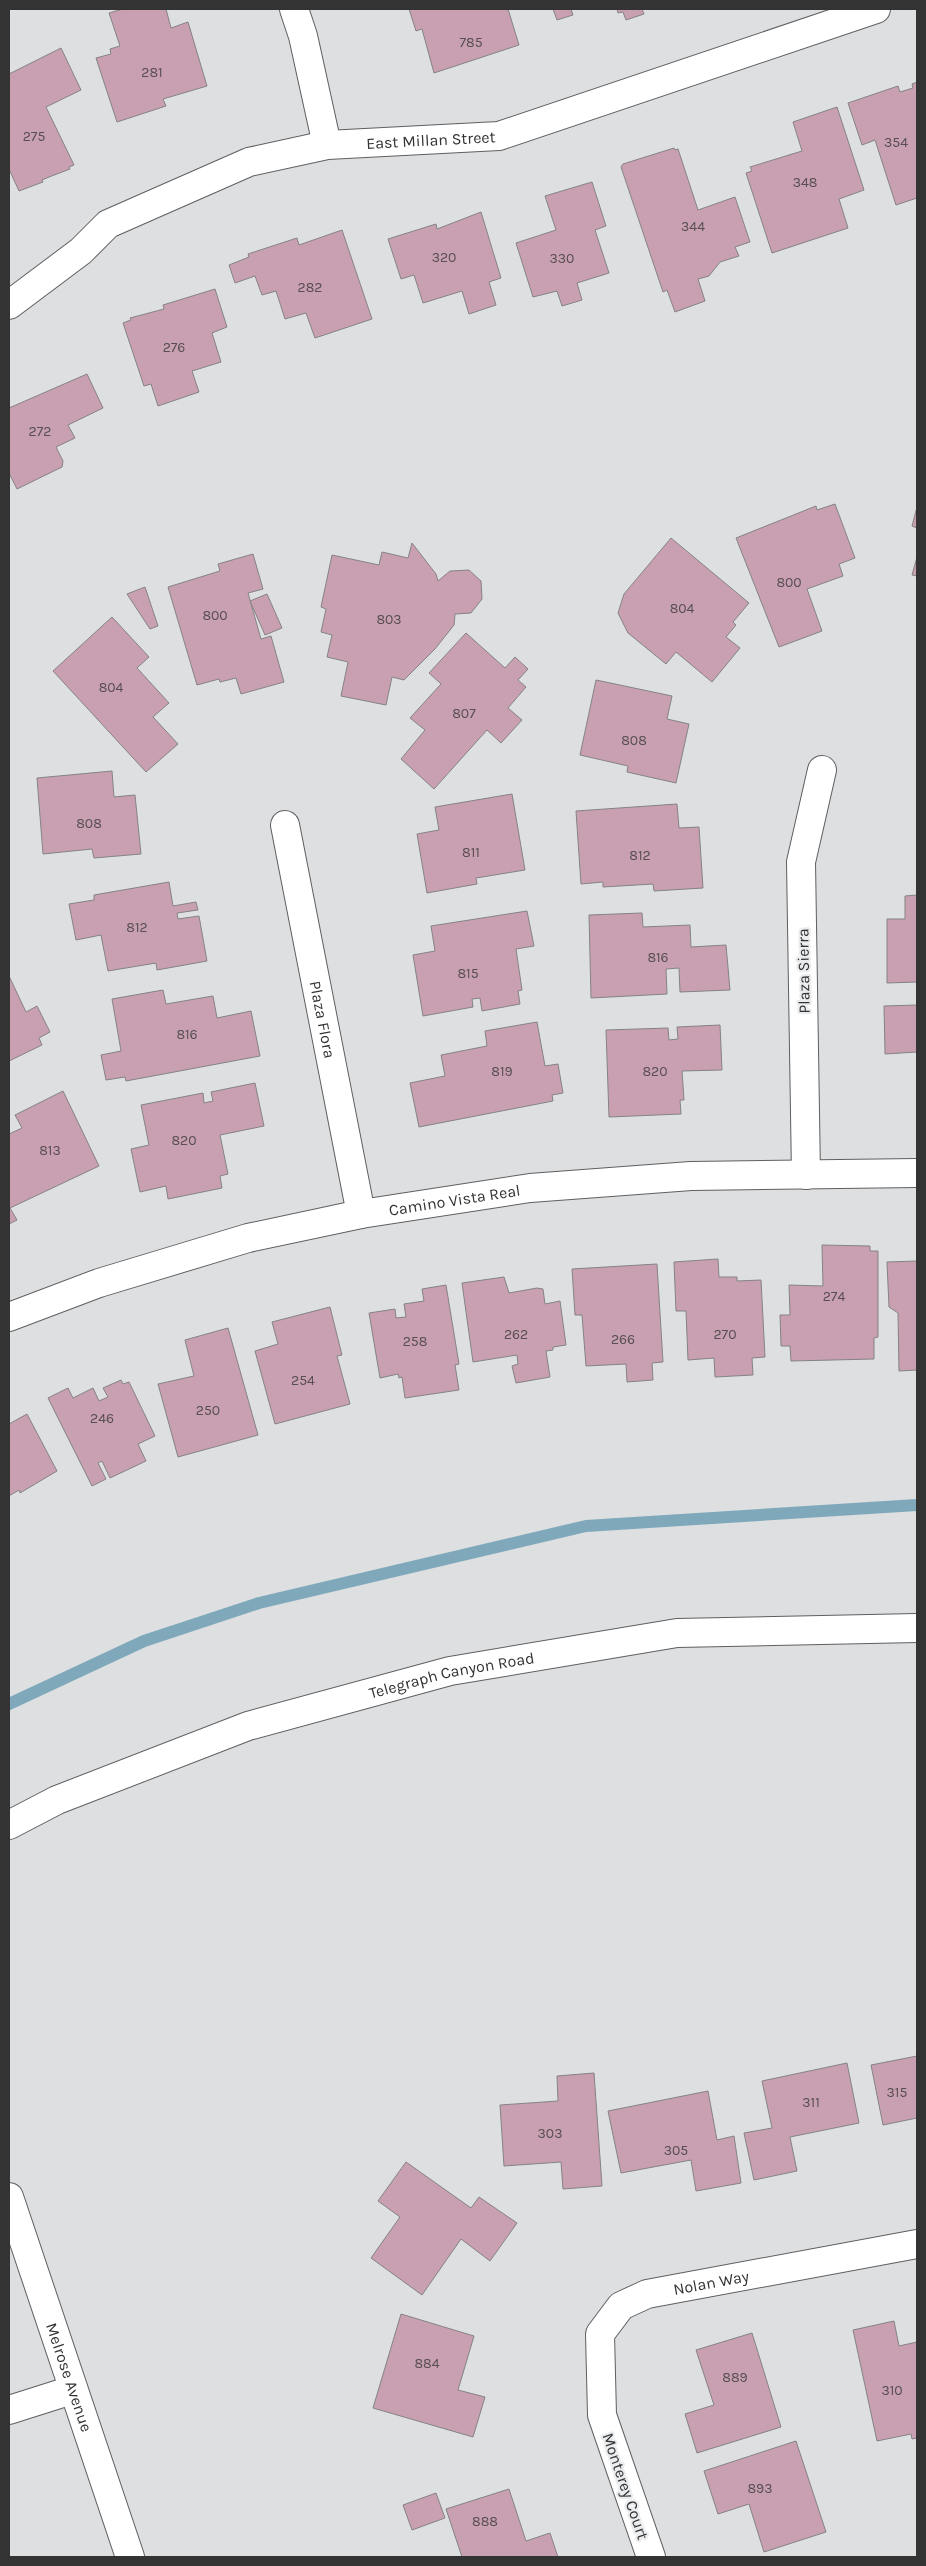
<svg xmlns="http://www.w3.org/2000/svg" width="926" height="2566" font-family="Karla,sans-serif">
	<rect width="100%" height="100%" fill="#dddfe1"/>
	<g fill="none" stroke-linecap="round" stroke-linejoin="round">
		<path stroke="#7fa9bb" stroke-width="12" d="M9,1704L144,1641L259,1603L586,1526L917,1505"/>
	</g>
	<g fill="#c8a0b1" stroke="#858383">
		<path d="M123,9H166L171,28L188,22L207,86L163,99L166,106L117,122L96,58L111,54L110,49L120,46L109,13Z"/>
		<path d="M409,9H508L519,45L434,73L422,29L416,31Z"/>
		<path d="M553,9H571L573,15L557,20Z"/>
		<path d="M617,9H642L644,14L626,20L623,12L618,13Z"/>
		<path d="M61,48L81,90L46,107L74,165L69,167L70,169L49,177L42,180L43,182L19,191L9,169V74Z"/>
		<path d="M917,82V198L896,205L875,140L862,145L848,103L898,86L900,92L913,88L912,84Z"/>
		<path d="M837,107L864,190L839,199L848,228L772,253L746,173L752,171L750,167L802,151L793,122Z"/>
		<path d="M674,148L675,150L678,149L698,210L735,197L750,242L735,247L739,256L720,262L709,276L698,279L705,301L675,312L667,290L663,292L621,167L623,164Z"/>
		<path d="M592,182L606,226L595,230L609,273L577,283L582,300L562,306L557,291L533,297L516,243L556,230L545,196Z"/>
		<path d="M481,212L501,278L489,282L496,305L469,314L462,291L423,303L414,275L401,279L388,239L436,224L437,229Z"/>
		<path d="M342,230L372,319L315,338L306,313L285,319L276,291L262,295L255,276L235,283L229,265L249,257L248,254L297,238L299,245Z"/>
		<path d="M215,289L227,327L212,333L221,362L192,371L199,392L158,406L151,384L144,386L123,323L131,320L130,318L164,309L163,305Z"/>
		<path d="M87,374L103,408L68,425L75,438L56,447L63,461L62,467L17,489L9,473V408Z"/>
		<path d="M835,504L855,558L839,564L843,576L807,589L822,631L779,647L736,538L816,506L817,510Z"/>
		<path d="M917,507V528L912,526Z"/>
		<path d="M671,538L749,603L733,622L736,625L726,637L740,648L712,682L676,652L666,664L628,633L618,613L624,594Z"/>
		<path d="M412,543L436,574L438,581L450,571L469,570L481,581L482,599L471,613L455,614L454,625L435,649L404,680L392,677L386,705L341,696L348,662L327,657L332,635L321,632L326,609L321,607L332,555L379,565L382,552L408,558Z"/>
		<path d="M253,554L263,589L248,593L261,639L271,636L284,682L241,694L236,678L220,682L219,679L197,685L168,587L220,571L218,564Z"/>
		<path d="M917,557V576L912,575Z"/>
		<path d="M145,587L158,626L150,629L127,594Z"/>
		<path d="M267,594L282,628L265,635L250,601Z"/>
		<path d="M112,617L149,657L137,668L169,703L153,717L178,744L146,772L53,671Z"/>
		<path d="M466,633L505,668L515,657L528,669L518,680L526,687L508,708L522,720L501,743L487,730L434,789L401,759L425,730L410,718L441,684L429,673Z"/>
		<path d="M596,680L672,696L667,719L689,724L676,783L627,772L628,766L580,755Z"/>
		<path d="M112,771L114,797L135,795L141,854L94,858L92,849L43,854L37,778Z"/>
		<path d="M512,794L525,870L476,878L477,884L427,893L417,834L439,830L435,807Z"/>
		<path d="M677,804L679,828L699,827L703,888L654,891L653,884L603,887V882L581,884L576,811Z"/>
		<path d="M169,882L173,906L196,902L198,910L177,913L178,919L199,916L207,961L157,970L156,963L108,971L101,935L76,940L69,904L94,900V895Z"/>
		<path d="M917,895V982L887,983V919H905V896Z"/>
		<path d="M527,911L534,946L516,949L522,990L518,991L520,1004L482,1011L480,998L472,999L473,1007L423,1016L413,955L435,951L431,926Z"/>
		<path d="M642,913L643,927L690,925L691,947L726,945L730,990L680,992L679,968L666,969L667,994L591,998L589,915Z"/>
		<path d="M9,976L26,1012L37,1006L50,1032L39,1038L42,1045L9,1061Z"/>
		<path d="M163,990L166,1004L213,996L217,1018L251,1011L260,1056L126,1081L125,1077L106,1080L101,1055L121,1051L112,999Z"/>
		<path d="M917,1005V1052L885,1054L884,1006Z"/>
		<path d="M537,1022L545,1066L558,1064L563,1093L552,1095L553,1101L419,1127L410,1083L445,1076L441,1055L487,1046L485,1031Z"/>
		<path d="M720,1025L722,1070L682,1071L684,1100H680L681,1114L609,1117L606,1030L668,1028L669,1040L678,1039L677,1027Z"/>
		<path d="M255,1083L264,1126L220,1135L228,1174L220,1176L222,1188L168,1199L166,1186L140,1192L131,1149L149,1145L141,1105L203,1093L204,1103L213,1101L211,1092Z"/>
		<path d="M63,1091L99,1166L10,1208L17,1220L9,1224V1134L22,1128L15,1115Z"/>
		<path d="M822,1245L870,1246V1251H878V1337L874,1338V1359L791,1361L790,1346H781L780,1315H790L789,1285L823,1286Z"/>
		<path d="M718,1259L719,1277H737V1281L761,1280L765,1357L752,1358L753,1375L715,1377L714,1358L688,1360L686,1311H676L674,1262Z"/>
		<path d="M917,1261V1370L899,1371L898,1313L889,1307L887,1262Z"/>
		<path d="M657,1264L663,1362L652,1363L653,1380L627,1382L626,1364L586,1366L582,1315H575L572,1269Z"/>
		<path d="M504,1277L509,1293L537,1288L543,1289L545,1304L560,1301L566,1345L553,1347V1350L546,1351L550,1377L516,1383L512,1366L518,1364L517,1355L473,1362L462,1283Z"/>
		<path d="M446,1285L459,1364L455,1365L459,1390L405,1398L402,1377L399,1378L398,1374L380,1378L369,1313L395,1309L396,1318L406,1317L404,1304L424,1301L422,1289Z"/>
		<path d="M330,1307L342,1355L337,1356L350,1404L275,1424L255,1351L278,1344L272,1322Z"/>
		<path d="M228,1328L258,1435L178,1457L158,1384L194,1376L185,1340Z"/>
		<path d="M121,1380L123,1384L129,1382L155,1436L138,1444L146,1461L110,1478L102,1461L98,1463L106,1479L92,1486L48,1398L68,1388L73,1398L93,1388L99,1401L108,1397L103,1388Z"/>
		<path d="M27,1414L57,1471L20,1493L19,1490L9,1496V1424Z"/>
		<path d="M917,2056V2118L883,2125L871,2065Z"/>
		<path d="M847,2063L859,2123L790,2137L797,2171L754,2180L744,2133L772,2128L762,2081Z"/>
		<path d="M594,2073L602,2186L563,2189L561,2162L504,2166L500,2105L558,2101L557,2076Z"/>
		<path d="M708,2091L717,2140L734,2136L741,2183L696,2191L691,2160L621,2173L608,2111Z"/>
		<path d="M406,2162L471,2208L479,2197L517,2223L490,2261L461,2239L422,2295L371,2258L400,2217L378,2201Z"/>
		<path d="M401,2314L474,2336L458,2390L485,2397L473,2437L373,2408Z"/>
		<path d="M894,2321L899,2346L917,2342V2438L912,2439L911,2434L877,2441L853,2330Z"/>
		<path d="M752,2333L781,2427L697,2453L685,2414L714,2405L696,2350Z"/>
		<path d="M796,2441L826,2532L764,2552L749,2504L718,2514L704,2471Z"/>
		<path d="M509,2489L526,2541L550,2533L558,2557H462L446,2509Z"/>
		<path d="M436,2493L445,2518L412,2530L403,2505Z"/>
	</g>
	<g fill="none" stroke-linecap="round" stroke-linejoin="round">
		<defs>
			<g id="street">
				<path d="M294,9L303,36L327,145"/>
				<path id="s1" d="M9,305L81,251L108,224L249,162L327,145L499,136L876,9"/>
				<path id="s2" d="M285,825L361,1214"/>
				<path d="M806,1175L801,862L822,770"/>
				<path id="s3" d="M9,1317L99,1283L248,1238L361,1214L530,1188L691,1176L917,1173"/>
				<path d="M9,2410L72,2390"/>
				<path id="s4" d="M651,2557L602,2415L600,2334L621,2306L647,2294L917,2244"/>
			</g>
			<g id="secondary">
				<path id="s5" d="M9,1825L57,1800L248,1726L450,1671L677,1633L917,1628"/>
				<path id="s6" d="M9,2197L130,2557"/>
			</g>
		</defs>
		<use href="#street" stroke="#5e5f61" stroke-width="30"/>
		<use href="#secondary" stroke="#5e5f61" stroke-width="30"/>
		<use href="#street" stroke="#fff" stroke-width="28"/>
		<use href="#secondary" stroke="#fff" stroke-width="28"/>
	</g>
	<g text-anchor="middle" stroke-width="4.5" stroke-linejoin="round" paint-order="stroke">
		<g font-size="14" fill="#584e53">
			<text x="471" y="47">785</text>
			<text x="152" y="77">281</text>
			<text x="34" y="141">275</text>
			<text x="896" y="147">354</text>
			<text x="805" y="187">348</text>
			<text x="693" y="231">344</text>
			<text x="444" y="262">320</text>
			<text x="562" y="263">330</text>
			<text x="310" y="292">282</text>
			<text x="174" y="352">276</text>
			<text x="40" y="436">272</text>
			<text x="789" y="587">800</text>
			<text x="682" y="613">804</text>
			<text x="215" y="620">800</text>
			<text x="389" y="624">803</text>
			<text x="111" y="692">804</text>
			<text x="464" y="718">807</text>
			<text x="634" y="745">808</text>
			<text x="89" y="828">808</text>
			<text x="471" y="857">811</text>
			<text x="640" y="860">812</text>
			<text x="137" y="932">812</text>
			<text x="658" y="962">816</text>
			<text x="468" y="978">815</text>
			<text x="187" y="1039">816</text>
			<text x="502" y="1076">819</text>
			<text x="655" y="1076">820</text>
			<text x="184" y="1145">820</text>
			<text x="50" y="1155">813</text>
			<text x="834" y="1301">274</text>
			<text x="516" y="1339">262</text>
			<text x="725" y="1339">270</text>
			<text x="623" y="1344">266</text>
			<text x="415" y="1346">258</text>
			<text x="303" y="1385">254</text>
			<text x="208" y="1415">250</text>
			<text x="102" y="1423">246</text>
			<text x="897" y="2097">315</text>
			<text x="811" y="2107">311</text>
			<text x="550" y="2138">303</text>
			<text x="676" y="2155">305</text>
			<text x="427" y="2368">884</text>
			<text x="735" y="2382">889</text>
			<text x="892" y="2395">310</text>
			<text x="760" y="2493">893</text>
			<text x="485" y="2526">888</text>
		</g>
		<g font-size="16" fill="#333334" stroke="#eaecee">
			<text dy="6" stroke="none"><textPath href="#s1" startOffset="466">East Millan Street</textPath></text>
			<text transform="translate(803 971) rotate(-91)" y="6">Plaza Sierra</text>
			<text dy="6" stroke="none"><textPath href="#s2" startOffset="198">Plaza Flora</textPath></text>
			<text dy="6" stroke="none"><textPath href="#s3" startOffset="462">Camino Vista Real</textPath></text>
			<text dy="6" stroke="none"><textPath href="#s5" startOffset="469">Telegraph Canyon Road</textPath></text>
			<text dy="6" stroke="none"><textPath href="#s4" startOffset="360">Nolan Way</textPath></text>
			<text dy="6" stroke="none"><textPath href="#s6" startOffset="190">Melrose Avenue</textPath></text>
			<text transform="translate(626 2486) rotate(71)" y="6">Monterey Court</text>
		</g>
	</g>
	<rect width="926" height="2566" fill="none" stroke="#333334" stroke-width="20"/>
</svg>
